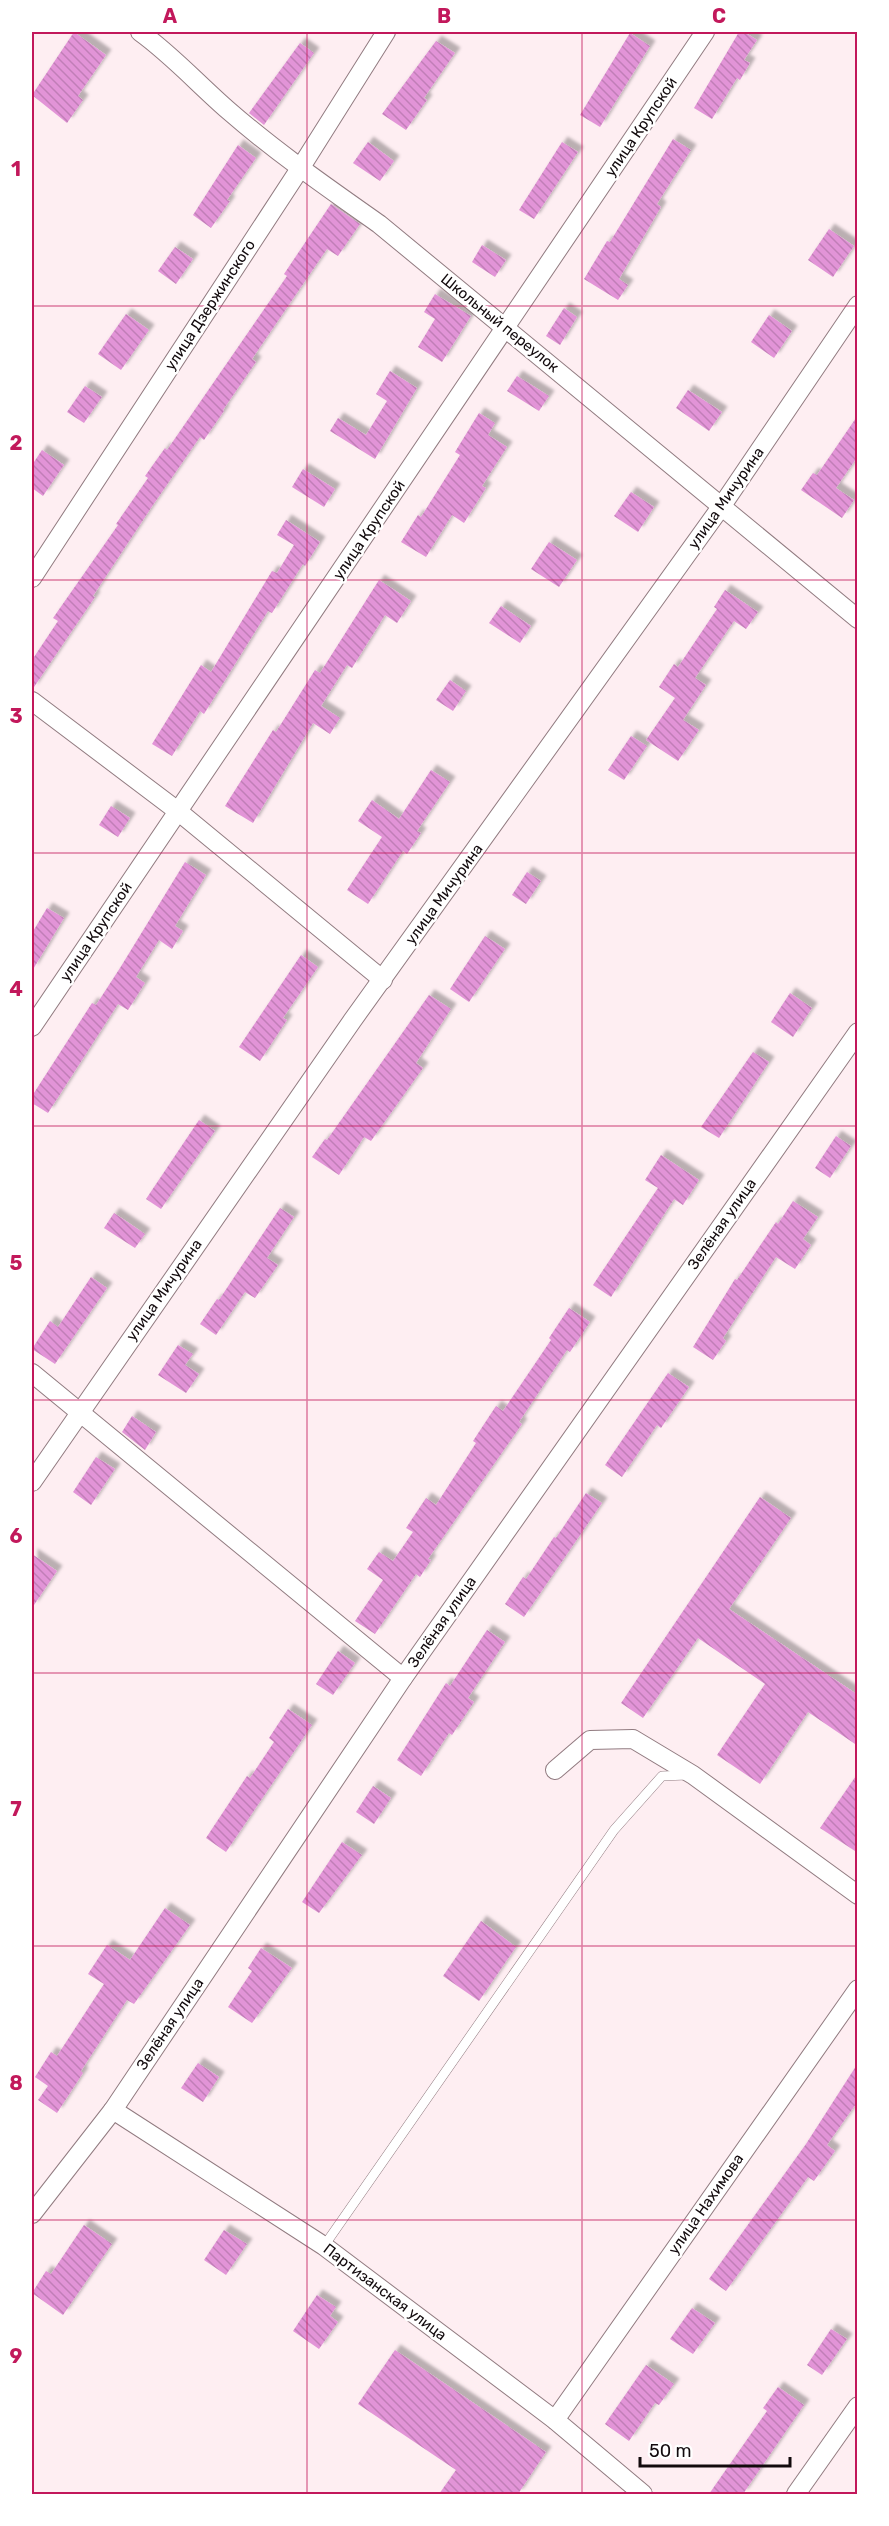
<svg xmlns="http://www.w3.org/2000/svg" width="889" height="2526" font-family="Rubik,sans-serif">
	<defs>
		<pattern id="building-back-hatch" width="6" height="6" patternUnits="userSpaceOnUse" patternTransform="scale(1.5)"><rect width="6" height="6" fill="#e294d7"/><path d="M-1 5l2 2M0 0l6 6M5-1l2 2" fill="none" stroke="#c17eb7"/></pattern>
		<filter id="shadow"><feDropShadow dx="5.5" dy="-5.5" stdDeviation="1.5" flood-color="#0004"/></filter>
	</defs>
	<rect width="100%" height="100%" fill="#feeef2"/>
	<g fill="url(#building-back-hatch)" filter="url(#shadow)">
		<path d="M74,32L106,55L78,96L83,100L67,123L32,95Z"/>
		<path d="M739,32H744L757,40L744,60L750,63L740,80L737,78L712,119L694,108Z"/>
		<path d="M630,33L650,46L600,127L580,115Z"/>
		<path d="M436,41L455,53L424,98L427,100L406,130L382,114Z"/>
		<path d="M300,43L314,53L264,125L249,113Z"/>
		<path d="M673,139L691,150L657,204L661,207L619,279L628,285L618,300L584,279L607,241L610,242Z"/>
		<path d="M368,142L394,161L380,181L353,163Z"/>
		<path d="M562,142L578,152L534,219L519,210Z"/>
		<path d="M238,145L256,158L227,200L230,201L211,228L193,215Z"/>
		<path d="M331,204L360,224L338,256L327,249L252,359L256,362L223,410L224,411L204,440L200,437L153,505L93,596L95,597L32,690V660L58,621L53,618L118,525L116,524L148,478L145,476L165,448L167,450L287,276L284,274Z"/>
		<path d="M829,229L854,246L833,277L808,260Z"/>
		<path d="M482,245L506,260L495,277L472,262Z"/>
		<path d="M175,247L193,259L176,284L158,271Z"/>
		<path d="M435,294L471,316L442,362L418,347L435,319L424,312Z"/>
		<path d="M564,308L577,317L560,345L546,336Z"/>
		<path d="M126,314L149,330L121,370L98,354Z"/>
		<path d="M769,315L792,331L774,358L751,342Z"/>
		<path d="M390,371L417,388L375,459L330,431L338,418L366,435L387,401L376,394Z"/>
		<path d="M517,376L549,396L539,411L507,391Z"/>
		<path d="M85,386L102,397L84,423L67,412Z"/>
		<path d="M688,390L722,412L709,431L676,408Z"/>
		<path d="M479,413L495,423L488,435L507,447L482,486L486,488L464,523L452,515L426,557L401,542L418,515L421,517L460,455L455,452Z"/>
		<path d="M858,415V456L836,488L854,500L842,518L801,490L813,473L817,475Z"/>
		<path d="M42,450L64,465L43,496L32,488V465Z"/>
		<path d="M303,469L335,489L324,507L292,487Z"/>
		<path d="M631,492L654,507L638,532L614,516Z"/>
		<path d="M286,520L320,542L305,566L303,564L272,613L268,611L204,714L200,711L172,756L152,744L201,665L211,672L272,571L277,573L294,545L277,535Z"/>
		<path d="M549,542L577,560L559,587L531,569Z"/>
		<path d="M379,580L411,601L397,623L385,615L352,668L347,665L321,706L340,718L330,734L313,723L253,823L225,806L273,730L276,732L315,670L320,673Z"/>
		<path d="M725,590L758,612L746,629L734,621L695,678L706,685L683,720L699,730L678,761L646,740L675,698L659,687L674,664L678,667L717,609L714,607Z"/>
		<path d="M501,606L531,626L520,643L489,623Z"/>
		<path d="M450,680L466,691L453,711L436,700Z"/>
		<path d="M631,736L647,746L624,780L608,770Z"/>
		<path d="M431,770L450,782L417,831L421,833L407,854L403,851L368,904L347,890L382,837L358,821L372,800L399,819Z"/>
		<path d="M111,806L130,818L118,837L99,825Z"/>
		<path d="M185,862L206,875L175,926L183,931L172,949L159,940L136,977L145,983L128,1010L118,1004L48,1113L32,1103V1096L92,1003L96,1005L120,968Z"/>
		<path d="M527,872L541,881L526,904L512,895Z"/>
		<path d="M47,908L64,918L32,971V933Z"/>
		<path d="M485,936L505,949L469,1002L450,989Z"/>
		<path d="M301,955L318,967L283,1018L287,1020L260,1061L239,1047Z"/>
		<path d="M790,993L812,1008L793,1037L771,1022Z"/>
		<path d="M429,995L451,1009L416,1063L423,1068L371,1141L364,1137L339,1175L312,1157L325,1139L327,1140Z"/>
		<path d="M753,1052L769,1062L719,1138L701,1127Z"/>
		<path d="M199,1120L215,1131L161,1209L146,1199Z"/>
		<path d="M836,1136L851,1146L830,1178L815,1168Z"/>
		<path d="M661,1155L699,1180L683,1205L674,1199L611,1297L593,1285L658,1188L645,1180Z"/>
		<path d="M793,1201L818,1217L803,1239L811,1245L795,1269L776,1257L723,1338L726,1341L713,1360L693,1347L735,1279L737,1280L776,1222L778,1224Z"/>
		<path d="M280,1208L294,1217L267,1258L278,1265L255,1298L245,1292L216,1335L200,1324L217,1299L219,1300Z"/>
		<path d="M114,1213L145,1234L135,1248L104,1228Z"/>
		<path d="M91,1277L107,1288L55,1364L32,1349L50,1321L58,1327Z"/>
		<path d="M569,1308L590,1322L570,1352L567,1350L519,1422L522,1424L428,1559L431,1560L420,1577L416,1574L375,1634L355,1621L383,1580L367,1569L379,1552L393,1561L413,1532L406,1528L426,1498L436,1505L476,1443L473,1441L496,1406L503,1411L551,1340L549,1338Z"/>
		<path d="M178,1345L193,1354L185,1365L199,1374L186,1393L158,1375Z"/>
		<path d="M668,1373L689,1387L661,1428L657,1425L622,1477L605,1465Z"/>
		<path d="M132,1416L156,1432L145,1450L122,1432Z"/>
		<path d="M96,1457L115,1469L91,1505L73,1492Z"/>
		<path d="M586,1493L602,1503L524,1617L505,1604L523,1577L526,1579L554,1537L556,1538Z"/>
		<path d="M760,1497L791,1518L729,1609L858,1695V1746L808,1712L760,1784L717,1755L765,1684L698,1638L643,1718L621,1703Z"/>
		<path d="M32,1554L57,1571L32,1608Z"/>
		<path d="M487,1630L505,1642L468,1698L474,1702L452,1735L449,1733L421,1776L397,1760L446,1683L450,1686Z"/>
		<path d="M338,1651L355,1663L333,1695L316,1684Z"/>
		<path d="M288,1709L312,1725L226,1852L206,1838L247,1776L250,1778L274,1742L269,1738Z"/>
		<path d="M858,1773V1853L820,1828Z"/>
		<path d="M373,1786L391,1798L374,1824L356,1812Z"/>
		<path d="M342,1842L362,1855L319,1913L302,1902Z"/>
		<path d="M165,1908L190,1925L134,2004L127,2000L81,2071L83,2073L57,2113L38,2100L48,2086L35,2077L51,2052L57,2056L104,1984L88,1974L107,1945L130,1960Z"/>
		<path d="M481,1921L516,1947L479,2001L443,1976Z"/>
		<path d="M261,1948L292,1968L252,2023L228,2007L252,1971L248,1968Z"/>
		<path d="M198,2063L219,2077L203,2102L181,2088Z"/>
		<path d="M858,2063V2101L827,2145L835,2151L814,2181L808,2177L726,2291L709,2279L806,2144Z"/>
		<path d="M84,2225L112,2244L63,2315L32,2293L46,2271L51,2274Z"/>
		<path d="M224,2230L247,2244L226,2275L204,2260Z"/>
		<path d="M317,2295L336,2307L330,2316L338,2322L319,2349L293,2331Z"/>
		<path d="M692,2308L715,2323L693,2354L670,2339Z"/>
		<path d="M831,2329L847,2339L822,2375L807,2365Z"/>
		<path d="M395,2350L546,2452L518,2494H439L456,2470L358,2404Z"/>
		<path d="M646,2365L674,2384L659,2405L655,2403L629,2441L605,2424Z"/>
		<path d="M778,2387L804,2405L743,2494H709L767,2411L763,2408Z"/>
	</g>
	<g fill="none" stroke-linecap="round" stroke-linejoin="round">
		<defs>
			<path id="lane" d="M324,2246L614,1830L662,1776L687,1775"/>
			<g id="street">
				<path d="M140,32C172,55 199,85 229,111C276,152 328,188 379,224L858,619"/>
				<path d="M32,578L301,167L386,32"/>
				<path d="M32,701L179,812L383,980"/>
				<path d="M32,1027L705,32"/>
				<path d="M32,1373L403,1678"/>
				<path d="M32,1482L352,1021L721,507L858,305"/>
				<path d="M555,1770L590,1740L633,1739L693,1775L858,1895"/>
				<path d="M113,2110L324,2246L555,2420L643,2494"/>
				<path d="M32,2214L113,2110L403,1678L858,1032"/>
				<path d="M555,2420L858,1989"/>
				<path d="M796,2494L858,2406"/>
			</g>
		</defs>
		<use href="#lane" stroke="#917b80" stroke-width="10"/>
		<use href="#street" stroke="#917b80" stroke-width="20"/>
		<use href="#lane" stroke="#fff" stroke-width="9"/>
		<use href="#street" stroke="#fff" stroke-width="18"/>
	</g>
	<path fill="none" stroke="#c2185b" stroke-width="1.5" stroke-opacity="0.55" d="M307,32V2494M582,32V2494M32,306H858M32,580H858M32,853H858M32,1126H858M32,1400H858M32,1673H858M32,1946H858M32,2220H858"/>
	<g text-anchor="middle" stroke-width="5" stroke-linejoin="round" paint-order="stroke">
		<g font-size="15" fill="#120a0d" stroke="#fff">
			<text transform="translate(641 127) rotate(-56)" y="5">улица Крупской</text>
			<text transform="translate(210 305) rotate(-57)" y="5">улица Дзержинского</text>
			<text transform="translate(500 323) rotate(39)" y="5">Школьный переулок</text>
			<text transform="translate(726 498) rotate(-55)" y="5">улица Мичурина</text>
			<text transform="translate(369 530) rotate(-56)" y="5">улица Крупской</text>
			<text transform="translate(444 894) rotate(-54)" y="5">улица Мичурина</text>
			<text transform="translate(96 932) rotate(-56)" y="5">улица Крупской</text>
			<text transform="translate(722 1224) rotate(-55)" y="5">Зелёная улица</text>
			<text transform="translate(164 1290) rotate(-55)" y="5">улица Мичурина</text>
			<text transform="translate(442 1622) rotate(-55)" y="5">Зелёная улица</text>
			<text transform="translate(170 2024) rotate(-56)" y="5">Зелёная улица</text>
			<text transform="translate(706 2204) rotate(-55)" y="5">улица Нахимова</text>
			<text transform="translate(385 2292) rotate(37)" y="5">Партизанская улица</text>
		</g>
	</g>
	<rect width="889" height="2526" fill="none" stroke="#ffffff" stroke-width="66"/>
	<path d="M640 2457v9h150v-9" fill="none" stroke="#120a0d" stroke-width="3"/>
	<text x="649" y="2457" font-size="18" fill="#120a0d" stroke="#ffffff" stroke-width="4.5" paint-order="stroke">50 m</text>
	<rect x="33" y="33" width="823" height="2460" fill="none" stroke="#c2185b" stroke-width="2"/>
	<g font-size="20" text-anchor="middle" font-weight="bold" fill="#c2185b">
		<text x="170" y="23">A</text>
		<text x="444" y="23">B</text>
		<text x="719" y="23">C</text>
		<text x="16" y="176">1</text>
		<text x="16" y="450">2</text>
		<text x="16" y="723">3</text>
		<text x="16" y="996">4</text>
		<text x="16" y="1270">5</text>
		<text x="16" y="1543">6</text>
		<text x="16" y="1816">7</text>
		<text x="16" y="2090">8</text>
		<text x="16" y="2363">9</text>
	</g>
</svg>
